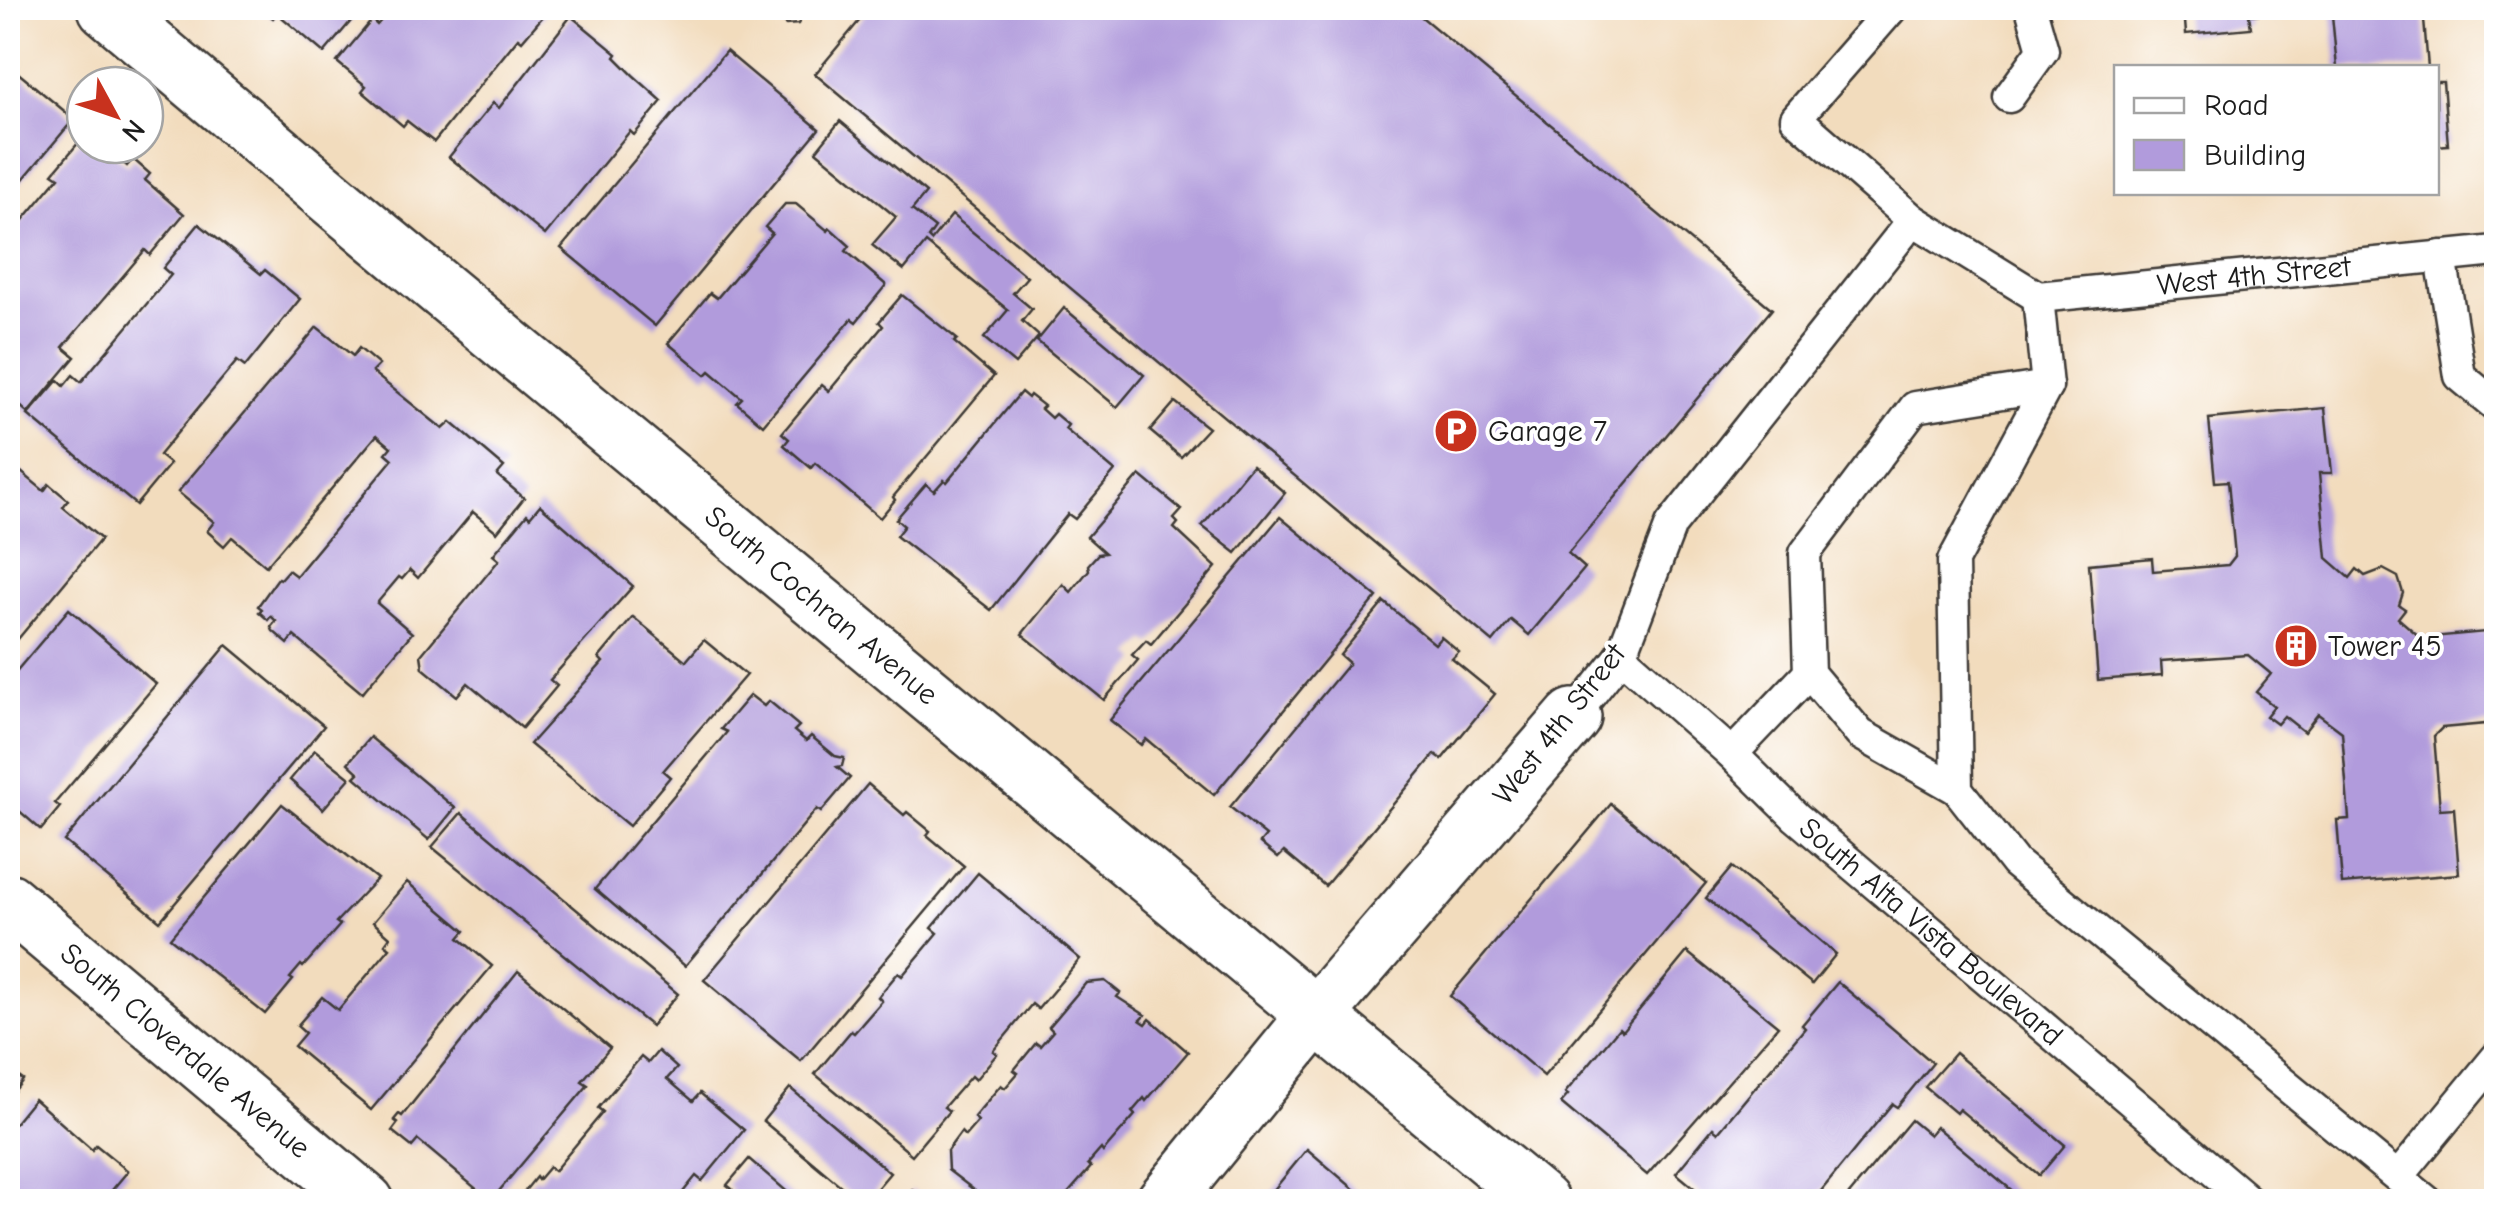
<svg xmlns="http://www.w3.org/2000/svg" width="2504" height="1209" font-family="'Comic Neue',sans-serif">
	<rect width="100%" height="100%" fill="#fff"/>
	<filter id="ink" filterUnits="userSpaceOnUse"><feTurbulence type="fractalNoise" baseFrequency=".01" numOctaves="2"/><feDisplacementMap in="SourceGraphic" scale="20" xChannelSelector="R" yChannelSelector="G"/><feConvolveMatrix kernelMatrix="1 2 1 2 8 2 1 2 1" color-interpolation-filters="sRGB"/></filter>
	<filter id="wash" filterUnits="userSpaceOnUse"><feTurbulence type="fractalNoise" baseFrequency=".0048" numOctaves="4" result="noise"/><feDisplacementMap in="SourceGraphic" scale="40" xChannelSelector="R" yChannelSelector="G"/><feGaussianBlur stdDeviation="2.25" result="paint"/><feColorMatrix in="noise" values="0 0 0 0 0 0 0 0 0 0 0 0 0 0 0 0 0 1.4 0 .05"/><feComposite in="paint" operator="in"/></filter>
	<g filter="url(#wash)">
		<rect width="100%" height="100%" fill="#f2dcbd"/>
		<g id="blocks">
			<g fill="#b19bdc">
				<path d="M260,8H362L324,53L277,13L273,18Z"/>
				<path d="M392,8H550L522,41L518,38L434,142L407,121L403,126L362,91L366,86L337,62L372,20L377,25Z"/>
				<path d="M773,8H807L798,24L786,25L775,18Z"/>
				<path d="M870,8H1411L1772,309L1568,553L1585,568L1529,635L1511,620L1493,642L815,74Z"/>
				<path d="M2184,8H2300V10L2249,15L2251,28L2186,34Z"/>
				<path d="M2324,8H2423L2428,68H2337L2332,15Z"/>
				<path d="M571,16L617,54L615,57L633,75L662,101L634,135L630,131L545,235L449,157L493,103L499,108Z"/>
				<path d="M8,50L18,58L11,67L74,119L8,197Z"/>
				<path d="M726,51L819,129L655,326L561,248Z"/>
				<path d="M2436,82H2443L2448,145L2436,146Z"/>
				<path d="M840,121L926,193L912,210L935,228L928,238L931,241L952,215L1027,277L1013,293L1032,309L1022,321L1039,336L1015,364L984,338L1008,310L926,243L904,270L872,245L896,217L816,151Z"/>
				<path d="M85,135V145H102L127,166L133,159L150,174L145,180L184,214L150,255L145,250L63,347L75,357L28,413L8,395V238L59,177L53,173Z"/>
				<path d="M785,204H796L828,231L830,228L850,246L846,251L886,285L856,322L852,319L763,425L737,403L742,398L710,371L706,375L668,343L710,293L717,298L772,233L765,227Z"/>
				<path d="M199,224L261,274L265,270L300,299L245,367L237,361L159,455L170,464L136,505L28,415L58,380L64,386L73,375L81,382L171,275L163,268Z"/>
				<path d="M902,295L957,339L954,342L994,376L893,497L895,500L880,518L815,463L811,468L784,445L789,439L782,433L822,385L829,391L883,326L879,322Z"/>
				<path d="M1064,308L1144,375L1117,407L1037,341Z"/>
				<path d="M317,327L353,356L359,348L379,365L372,372L443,429L451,422L504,467L497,475L524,498L497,532L473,512L418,578L410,570L402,579L399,577L377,603L412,633L362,693L294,636L288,644L273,631L271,627L276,621L271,616L268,620L259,612L262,609L258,606L278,578L280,579L288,570L296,576L393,459L386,453L391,447L377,435L266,566L232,537L224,546L207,531L214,522L178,492Z"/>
				<path d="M1021,392L1028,398L1030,395L1044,406L1041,409L1051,418L1055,414L1068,425L1065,429L1115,471L1075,519L1068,514L991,610L896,536L904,526L896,519L926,484L934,491L944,480L947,482Z"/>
				<path d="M1175,402L1208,428L1181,457L1150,431Z"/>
				<path d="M2325,408L2332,473H2319L2327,558L2350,578L2357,569L2365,576L2383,569L2398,577L2403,593L2399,605L2405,609L2398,618L2421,638L2496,631V723L2442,728L2434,736L2440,809L2454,808L2459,874L2342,884L2337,820L2349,819L2342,732L2318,714L2304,732L2284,716L2277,724L2266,716L2274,706L2256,692L2271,674L2248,655L2161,661L2162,675L2098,680L2089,564L2152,558L2153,571L2228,565L2235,556L2228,481L2215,482L2209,419Z"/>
				<path d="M8,461L44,491L49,484L68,500L63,507L101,539L8,651Z"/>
				<path d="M1252,465L1285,493L1236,553L1202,526Z"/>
				<path d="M1140,475L1182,510L1174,519L1178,523L1174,528L1216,567L1151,644L1146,640L1132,655L1138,660L1104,700L1022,634L1063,584L1071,592L1089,570L1088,565L1098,554L1105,553L1087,537Z"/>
				<path d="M540,505L633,586L550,680L557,686L522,728L468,683L457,696L423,668L421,655L499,560L493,555L527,514L530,517Z"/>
				<path d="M1280,517L1377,597L1214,795L1146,739L1141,745L1110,720Z"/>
				<path d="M1384,602L1435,644L1441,637L1459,652L1452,659L1495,694L1442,759L1435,754L1325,886L1284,852L1278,858L1260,843L1266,836L1230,807L1349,663L1340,655Z"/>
				<path d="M69,609L156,684L55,803L60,807L41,830L8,801V681Z"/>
				<path d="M633,617L686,661L704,640L746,675L663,771L670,777L629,826L530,744L603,662L599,658Z"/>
				<path d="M227,645L324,726L160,921L64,841Z"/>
				<path d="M750,695L764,706L769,701L799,726L794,731L806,741L811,736L835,756L844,758L842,766L837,767L850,778L821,812L817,809L685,966L595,889L727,732L721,729Z"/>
				<path d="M370,737L455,808L429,840L355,777L359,773L348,763Z"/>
				<path d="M315,750L350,778L323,809L290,780Z"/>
				<path d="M868,784L904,815L907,812L930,831L927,835L964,866L801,1061L704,980Z"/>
				<path d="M282,804L377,879L336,922L340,925L303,967L301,965L290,978L293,980L265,1014L170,938Z"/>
				<path d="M1611,804L1706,883L1544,1076L1450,996Z"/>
				<path d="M461,813L678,994L651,1026L432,847Z"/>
				<path d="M1732,867L1836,954L1812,984L1706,898Z"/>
				<path d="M978,873L1080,959L1038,1009L1032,1004L993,1051L997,1054L975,1080L971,1076L944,1107L949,1111L912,1155L815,1074L851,1031L854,1033L882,1001L878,997L898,973L902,976L938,933L932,928Z"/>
				<path d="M407,882L465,931L459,938L492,966L371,1110L294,1046L305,1033L297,1026L322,997L338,1010L390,948L385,944L390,937L373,922Z"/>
				<path d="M1687,952L1778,1026L1647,1175L1561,1103L1568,1095L1565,1093L1619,1028L1622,1031Z"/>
				<path d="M518,971L610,1048L582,1081L588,1085L494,1197L489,1193L486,1197L418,1140L412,1147L392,1131L398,1123L394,1120L399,1114L402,1116Z"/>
				<path d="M1105,981L1120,993L1117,997L1145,1015L1140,1020L1146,1024L1150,1019L1188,1052L1146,1101L1144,1098L1132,1112L1135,1115L1103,1152L1101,1149L1088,1164L1091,1167L1063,1199L977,1202L974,1199L978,1193L948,1170L947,1151L961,1132L965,1136L978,1121L974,1117L1001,1085L1005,1088L1018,1073L1014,1070L1036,1043L1040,1046L1053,1031L1049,1027L1086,983Z"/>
				<path d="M1838,982L1933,1063L1897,1107L1892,1104L1812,1202H1711L1676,1173L1713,1128L1718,1132L1805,1028L1802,1025Z"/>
				<path d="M658,1051L677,1068L667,1079L693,1101L700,1093L744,1130L702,1181L696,1176L675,1202H516L536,1177L538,1180L549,1167L554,1171L603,1112L598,1108L641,1057L648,1063Z"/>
				<path d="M1955,1053L2065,1145L2039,1176L1959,1109L1956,1113L1925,1087Z"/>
				<path d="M12,1072L23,1080L8,1099V1073Z"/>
				<path d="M790,1088L890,1173L873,1193L884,1202H860L763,1121Z"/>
				<path d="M34,1099L92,1150L96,1145L128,1171L102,1202H8V1131Z"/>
				<path d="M1911,1120L1929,1135L1936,1127L2021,1198L2018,1202H1843Z"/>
				<path d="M1307,1149L1369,1202H1264Z"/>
				<path d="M749,1159L799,1202H721L732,1189L727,1185Z"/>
				<path d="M912,1190L926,1202H903Z"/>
			</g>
		</g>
	</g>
	<g filter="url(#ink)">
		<use href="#blocks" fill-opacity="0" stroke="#3c3934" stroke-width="2.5"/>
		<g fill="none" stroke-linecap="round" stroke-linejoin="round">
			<defs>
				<g id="service">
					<path id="s1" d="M1892,8L1796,118L1913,220L2038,297L2496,251"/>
					<path d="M2009,97L2043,50L2031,8"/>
					<path d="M2441,256L2460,376L2496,406"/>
					<path d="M2038,297L2047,386L1953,561L1957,789L2015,863L2428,1202"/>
					<path id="s2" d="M1621,656L1732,754L1796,817L2250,1202"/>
					<path d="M1573,717L1621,656L1671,525L1913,220"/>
					<path d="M1732,754L1809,673"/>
					<path d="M1957,789L1860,734L1809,673L1805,553L1915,407L2047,386"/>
					<path d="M2398,1177L2496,1058"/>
				</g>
				<g id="minor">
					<path id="s3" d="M8,901L366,1202"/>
					<path d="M1164,1202L1317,1014L1573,717"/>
				</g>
				<g id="tertiary">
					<path id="s4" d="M106,8L379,238L1541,1202"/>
				</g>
			</defs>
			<use href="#service" stroke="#3c3934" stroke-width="35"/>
			<use href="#minor" stroke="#3c3934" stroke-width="60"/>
			<use href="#tertiary" stroke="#3c3934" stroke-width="60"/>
			<use href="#service" stroke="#fff" stroke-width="30"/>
			<use href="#minor" stroke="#fff" stroke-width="55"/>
			<use href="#tertiary" stroke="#fff" stroke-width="55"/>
		</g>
	</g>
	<defs>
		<symbol id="parking-disc" viewBox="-11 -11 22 22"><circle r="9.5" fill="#c8321e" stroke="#fff"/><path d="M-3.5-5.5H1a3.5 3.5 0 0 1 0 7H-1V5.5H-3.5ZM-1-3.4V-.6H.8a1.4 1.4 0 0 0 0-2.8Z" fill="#fff"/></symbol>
		<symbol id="building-disc" viewBox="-11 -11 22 22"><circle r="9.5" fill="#c8321e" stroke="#fff"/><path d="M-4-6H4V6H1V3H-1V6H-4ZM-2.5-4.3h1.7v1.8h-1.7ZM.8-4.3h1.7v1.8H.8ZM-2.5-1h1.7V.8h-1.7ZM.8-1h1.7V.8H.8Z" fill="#fff"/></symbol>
	</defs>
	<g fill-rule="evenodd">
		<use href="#parking-disc" x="1431" y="406" width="50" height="50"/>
		<use href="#building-disc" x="2271" y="621" width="50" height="50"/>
	</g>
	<g text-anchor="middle" stroke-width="8" stroke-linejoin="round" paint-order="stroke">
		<g font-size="30" fill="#1c1c1c" stroke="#fff">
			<text dy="10" stroke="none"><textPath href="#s1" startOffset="665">West 4th Street</textPath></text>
			<text dy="10" stroke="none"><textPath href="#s4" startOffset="932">South Cochran Avenue</textPath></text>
			<text transform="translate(1559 724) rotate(-52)" y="10">West 4th Street</text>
			<text dy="10" stroke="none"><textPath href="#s2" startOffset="415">South Alta Vista Boulevard</textPath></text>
			<text dy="10" stroke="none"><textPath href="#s3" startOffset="232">South Cloverdale Avenue</textPath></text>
		</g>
		<g font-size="30" fill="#1c1c1c" stroke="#fff" text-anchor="start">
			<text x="1488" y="441">Garage 7</text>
			<text x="2328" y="656">Tower 45</text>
		</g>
	</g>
	<rect width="2504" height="1209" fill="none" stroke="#fff" stroke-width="40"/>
	<rect x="2114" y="65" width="325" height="130" fill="#ffffff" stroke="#a4a4a4" stroke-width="2.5"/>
	<rect x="2134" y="98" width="50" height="15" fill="#ffffff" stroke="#a4a4a4" stroke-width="2.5"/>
	<text x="2204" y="115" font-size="30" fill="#1c1c1c">Road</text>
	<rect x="2134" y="140" width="50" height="30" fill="#b19bdc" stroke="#a4a4a4" stroke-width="2.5"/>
	<text x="2204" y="165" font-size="30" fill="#1c1c1c">Building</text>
	<g transform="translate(115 115) rotate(130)"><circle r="48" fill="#ffffff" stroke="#a4a4a4" stroke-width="2.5"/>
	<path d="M0-8L18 38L0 25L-18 38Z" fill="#c8321e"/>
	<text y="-15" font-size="28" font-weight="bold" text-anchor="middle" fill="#1c1c1c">N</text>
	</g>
</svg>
